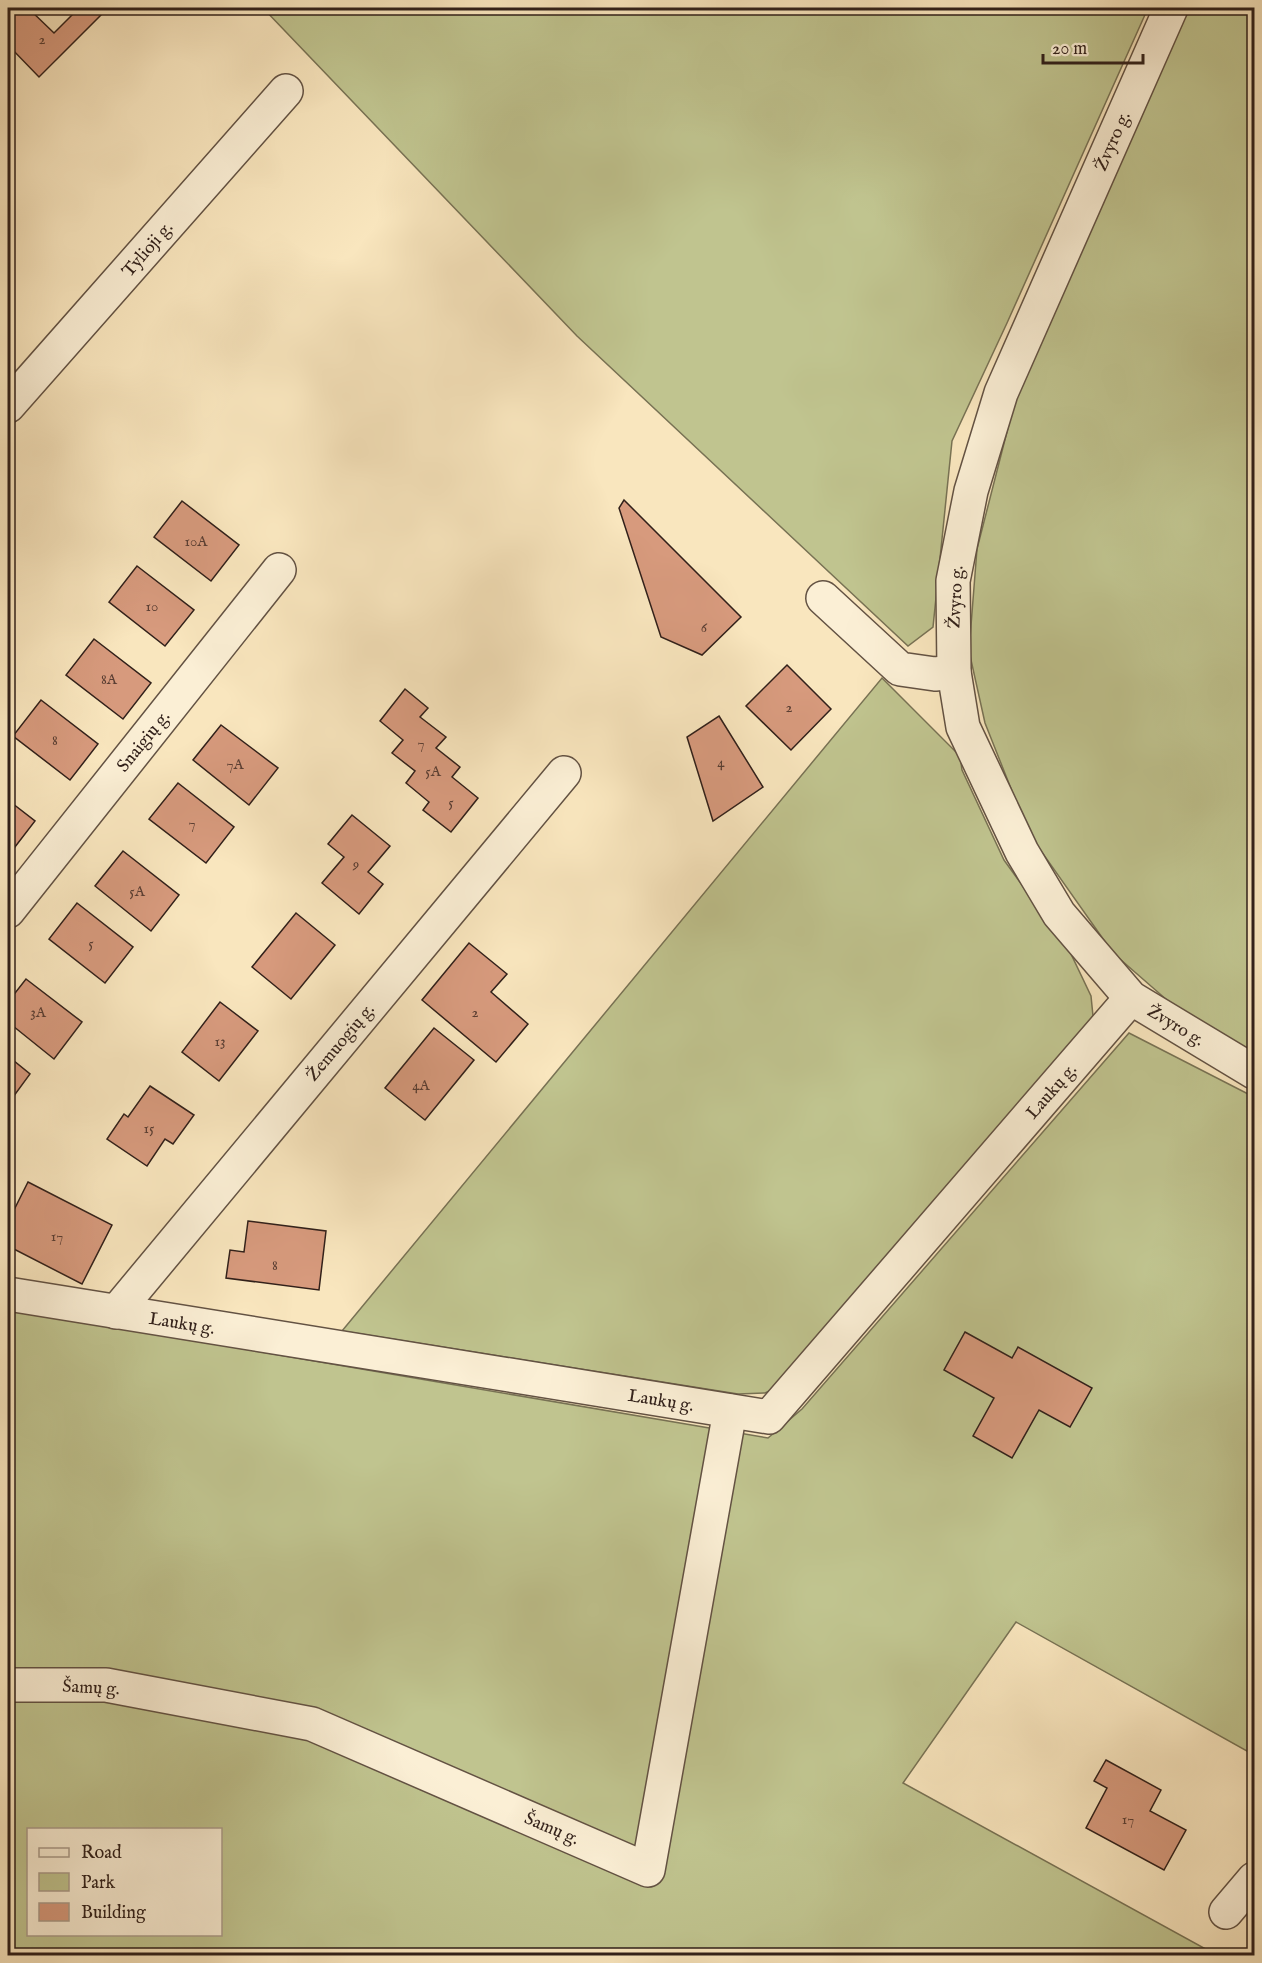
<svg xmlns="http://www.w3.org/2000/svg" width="1262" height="1963" font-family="'IM FELL English',serif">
	<rect width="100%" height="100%" fill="#f9e6be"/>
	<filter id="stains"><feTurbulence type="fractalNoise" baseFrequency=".00333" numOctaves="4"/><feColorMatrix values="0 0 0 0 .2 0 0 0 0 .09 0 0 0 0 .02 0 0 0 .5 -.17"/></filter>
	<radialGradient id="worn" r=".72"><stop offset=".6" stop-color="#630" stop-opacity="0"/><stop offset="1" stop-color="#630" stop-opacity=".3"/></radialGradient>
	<g fill="#c0c48f" stroke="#787254" stroke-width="1.5" fill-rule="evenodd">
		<path d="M263,8H1148L1007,323L952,441L933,627L908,646L577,336Z"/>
		<path d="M1181,8H1254V1058L1183,1014L1113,953L1029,834L985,723L969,651L977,549L1020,381Z"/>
		<path d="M882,678L960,756L962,770L1004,860L1070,952L1091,996L1093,1016L1082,1038L791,1381L765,1393L738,1394L342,1331Z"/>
		<path d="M1129,1033L1254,1097V1755L1016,1622L903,1783L1213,1953L1211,1956L8,1955V1309L768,1438L802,1409ZM28,1830H220V1934H28Z"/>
	</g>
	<g fill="#d79a7d" stroke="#31201a" stroke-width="1.5">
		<path d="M16,8H28L54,33L76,11L73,8H108L39,77L8,45V16Z"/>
		<path d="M624,500L741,617L702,655L661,637L619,508Z"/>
		<path d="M182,501L239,545L211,581L154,537Z"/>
		<path d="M137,566L194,610L165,646L109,602Z"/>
		<path d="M94,639L151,683L123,719L66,675Z"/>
		<path d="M787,665L831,709L791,750L746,706Z"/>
		<path d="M405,689L428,708L420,717L446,737L436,748L460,767L452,777L478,798L451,832L423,810L429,802L406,783L415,771L392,753L403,740L380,721Z"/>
		<path d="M41,700L98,744L70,780L13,736Z"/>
		<path d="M719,716L763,787L713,821L687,737Z"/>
		<path d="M221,725L278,768L249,805L193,760Z"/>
		<path d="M178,783L234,827L206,863L149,819Z"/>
		<path d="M8,800L35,821L8,856Z"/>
		<path d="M352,815L390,846L368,872L383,884L359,914L322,883L344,857L328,844Z"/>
		<path d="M123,851L179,895L151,931L95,886Z"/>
		<path d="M77,903L133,947L105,983L49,939Z"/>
		<path d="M296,913L335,945L291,999L252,967Z"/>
		<path d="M469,943L507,974L491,992L528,1024L496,1062L422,1000Z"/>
		<path d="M26,979L82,1022L54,1059L8,1022V1002Z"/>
		<path d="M220,1002L258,1031L219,1081L182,1052Z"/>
		<path d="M434,1028L474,1060L425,1120L385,1088Z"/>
		<path d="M8,1056L30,1074L8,1104Z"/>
		<path d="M150,1086L194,1115L173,1144L165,1139L147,1166L107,1139L124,1114L128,1117Z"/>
		<path d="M28,1182L112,1225L82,1284L8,1246V1222Z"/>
		<path d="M248,1221L326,1231L319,1290L226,1278L230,1250L244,1252Z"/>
		<path d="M965,1332L1012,1358L1018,1347L1092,1388L1070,1427L1039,1410L1012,1458L973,1436L994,1398L944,1370Z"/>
		<path d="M1106,1760L1161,1790L1150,1811L1186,1830L1164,1870L1086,1828L1107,1788L1094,1781Z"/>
	</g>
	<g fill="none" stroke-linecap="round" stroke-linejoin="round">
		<defs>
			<g id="street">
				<path d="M1171,8L1001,393L971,491L953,581L954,672L963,727L1022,852L1059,914L1131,998L1254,1072"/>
				<path d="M8,406L286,91"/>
				<path d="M823,598L900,669L935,674L954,672"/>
				<path d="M8,911L279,570"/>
				<path d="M8,1294L769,1417L1131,998"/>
				<path d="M116,1312L564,773"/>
				<path d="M8,1685H106L312,1724L648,1870L730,1411"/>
				<path d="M1226,1912L1254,1879"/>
			</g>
		</defs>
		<use href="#street" stroke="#635243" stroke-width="36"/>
		<use href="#street" stroke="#fbefd5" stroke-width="33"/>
	</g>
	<g text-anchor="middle" stroke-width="6" stroke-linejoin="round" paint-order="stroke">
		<g font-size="15" fill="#5a3e33">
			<text x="42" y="44">2</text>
			<text x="196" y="546">10A</text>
			<text x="152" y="611">10</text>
			<text x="704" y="632">6</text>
			<text x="109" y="684">8A</text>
			<text x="789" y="712">2</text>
			<text x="55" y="745">8</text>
			<text x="421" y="748">7</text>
			<text x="721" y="767">4</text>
			<text x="235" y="769">7A</text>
			<text x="433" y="776">5A</text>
			<text x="451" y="807">5</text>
			<text x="192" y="828">7</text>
			<text x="356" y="869">9</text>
			<text x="137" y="896">5A</text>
			<text x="91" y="948">5</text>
			<text x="38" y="1017">3A</text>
			<text x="475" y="1017">2</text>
			<text x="220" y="1046">13</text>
			<text x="421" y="1090">4A</text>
			<text x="149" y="1133">15</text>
			<text x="57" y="1241">17</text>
			<text x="275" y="1270">8</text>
			<text x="1128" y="1824">17</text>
		</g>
		<g font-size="18" fill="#31201a" stroke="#fbefd5">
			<text transform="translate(1112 141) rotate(-66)" y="6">Žvyro g.</text>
			<text transform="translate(147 249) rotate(-49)" y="6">Tylioji g.</text>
			<text transform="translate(955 597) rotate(-87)" y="6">Žvyro g.</text>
			<text transform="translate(143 741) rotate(-51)" y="6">Snaigių g.</text>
			<text transform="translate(1176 1025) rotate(31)" y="6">Žvyro g.</text>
			<text transform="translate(340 1042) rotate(-50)" y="6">Žemuogių g.</text>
			<text transform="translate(1051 1091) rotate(-49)" y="6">Laukų g.</text>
			<text transform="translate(182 1323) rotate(9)" y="6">Laukų g.</text>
			<text transform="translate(661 1400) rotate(9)" y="6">Laukų g.</text>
			<text transform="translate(91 1687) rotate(3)" y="6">Šamų g.</text>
			<text transform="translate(552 1828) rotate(23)" y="6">Šamų g.</text>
		</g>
	</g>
	<rect width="1262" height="1963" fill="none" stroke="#f9e6be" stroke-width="30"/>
	<rect x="9" y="9" width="1244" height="1945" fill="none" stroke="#31201a" stroke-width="3"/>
	<rect x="15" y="15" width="1232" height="1933" fill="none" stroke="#31201a" stroke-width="1.5"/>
	<rect x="27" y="1828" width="195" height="108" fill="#fbefd5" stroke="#aa9c8a" stroke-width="1.5"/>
	<rect x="39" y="1848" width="30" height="9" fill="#fbefd5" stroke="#aa9c8a" stroke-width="1.5"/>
	<text x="81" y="1858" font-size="18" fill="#31201a">Road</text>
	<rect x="39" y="1873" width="30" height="18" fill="#c0c48f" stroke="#aa9c8a" stroke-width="1.5"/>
	<text x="81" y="1888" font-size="18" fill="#31201a">Park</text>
	<rect x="39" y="1903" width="30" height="18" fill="#d79a7d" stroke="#aa9c8a" stroke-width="1.5"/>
	<text x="81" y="1918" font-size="18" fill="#31201a">Building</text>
	<path d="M1043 54v9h100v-9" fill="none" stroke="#31201a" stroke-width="3"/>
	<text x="1052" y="54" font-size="18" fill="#31201a" stroke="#fbefd5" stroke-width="4.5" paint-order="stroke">20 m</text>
	<rect width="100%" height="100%" filter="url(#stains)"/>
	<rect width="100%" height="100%" fill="url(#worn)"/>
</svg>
